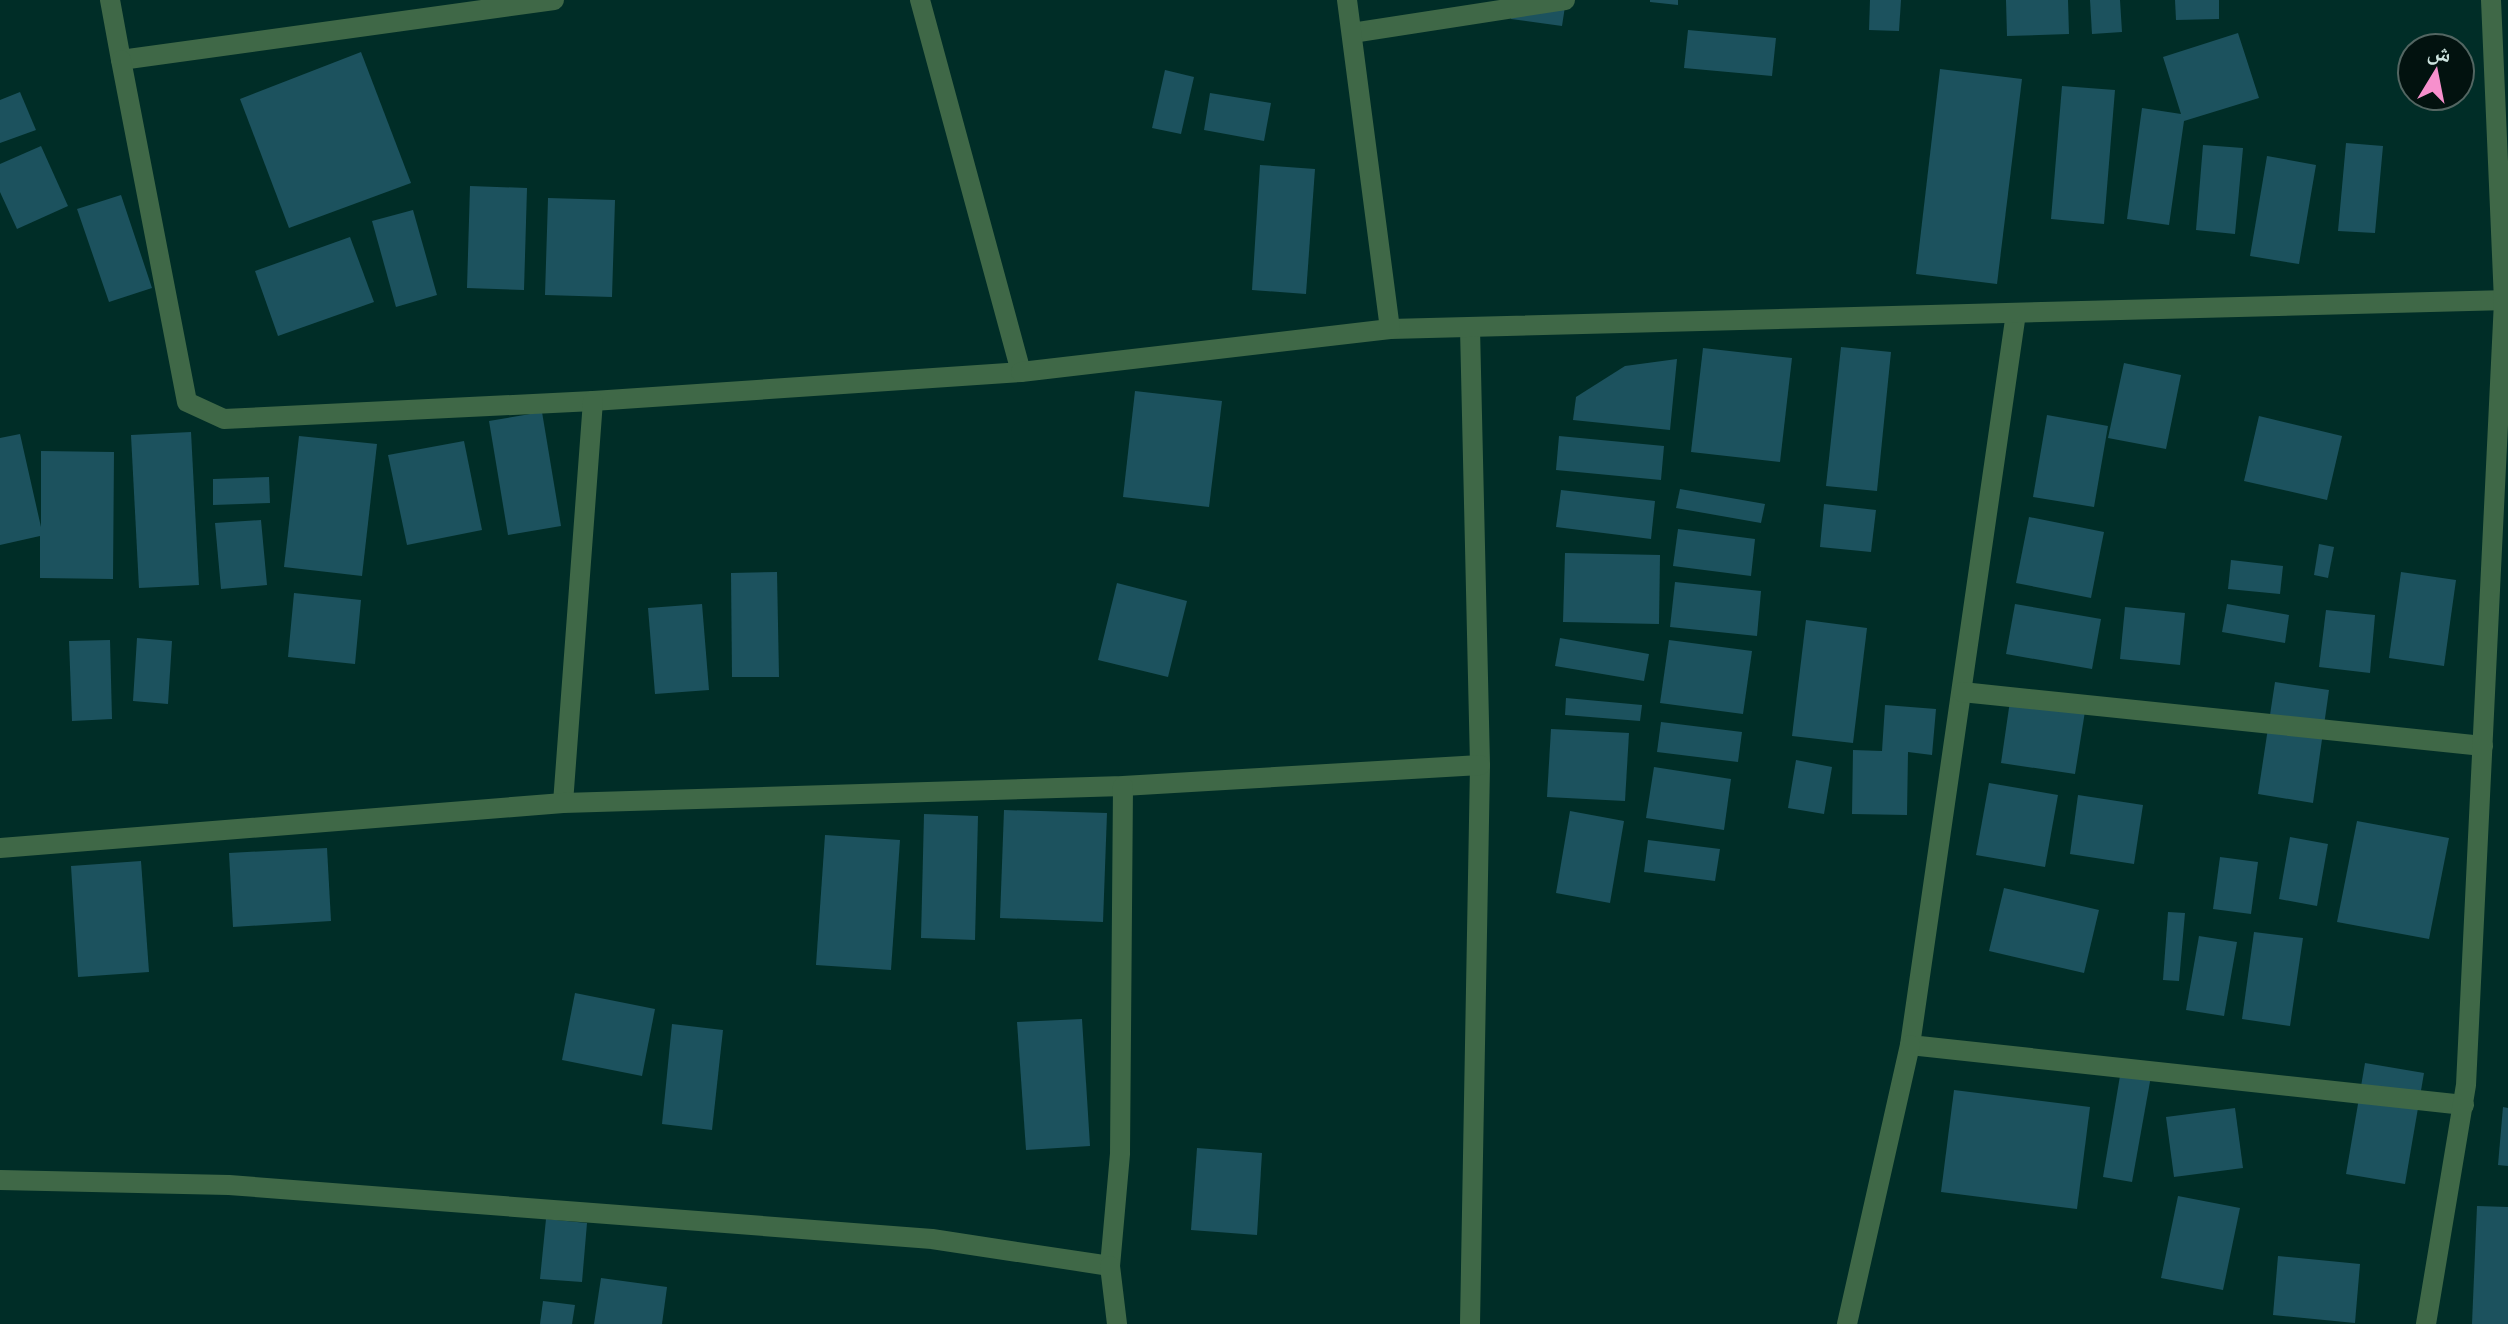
<svg xmlns="http://www.w3.org/2000/svg" width="2508" height="1324" font-family="Quicksand,'Noto Naskh Arabic',sans-serif">
	<rect width="100%" height="100%" fill="#002d27"/>
	<g fill="#1c525e">
		<path d="M1513,0H1566L1562,26L1511,19Z"/>
		<path d="M1650,0H1678V5L1650,2Z"/>
		<path d="M1870,0H1901L1899,31L1869,30Z"/>
		<path d="M2006,0H2068L2069,34L2007,36Z"/>
		<path d="M2090,0H2120L2122,32L2092,34Z"/>
		<path d="M2175,0H2219V19L2176,20Z"/>
		<path d="M1688,30L1776,38L1772,76L1684,68Z"/>
		<path d="M2238,33L2259,98L2184,121L2169,225L2127,219L2142,108L2181,114L2163,57Z"/>
		<path d="M361,52L411,183L289,228L240,99Z"/>
		<path d="M1940,69L2022,79L1997,284L1916,274Z"/>
		<path d="M1165,70L1194,77L1181,134L1152,128Z"/>
		<path d="M2062,86L2115,90L2104,224L2051,219Z"/>
		<path d="M20,92L36,130L0,143V100Z"/>
		<path d="M1210,93L1271,103L1264,141L1204,130Z"/>
		<path d="M2346,143L2383,146L2375,233L2338,231Z"/>
		<path d="M2203,145L2243,148L2235,234L2196,230Z"/>
		<path d="M41,146L68,206L17,229L0,192V164Z"/>
		<path d="M2267,156L2316,165L2299,264L2250,256Z"/>
		<path d="M1260,165L1315,169L1306,294L1252,290Z"/>
		<path d="M470,186L527,188L524,290L467,288Z"/>
		<path d="M121,195L152,288L109,302L77,209Z"/>
		<path d="M548,198L615,200L612,297L545,295Z"/>
		<path d="M413,210L437,295L396,307L372,221Z"/>
		<path d="M350,237L374,302L278,336L255,271Z"/>
		<path d="M1841,347L1891,352L1877,491L1826,486Z"/>
		<path d="M1703,348L1792,358L1780,462L1691,452Z"/>
		<path d="M1677,359L1670,430L1573,420L1576,397L1625,366Z"/>
		<path d="M2124,363L2181,375L2166,449L2108,438Z"/>
		<path d="M1135,391L1222,401L1209,507L1123,497Z"/>
		<path d="M542,412L561,526L508,535L489,421Z"/>
		<path d="M2047,415L2108,426L2094,507L2033,497Z"/>
		<path d="M2259,416L2342,436L2327,500L2244,481Z"/>
		<path d="M191,432L199,585L139,588L131,435Z"/>
		<path d="M20,434L41,527V451L114,452L113,579L40,578V536L0,545V438Z"/>
		<path d="M299,436L377,444L362,576L284,567Z"/>
		<path d="M1559,436L1664,446L1661,480L1556,470Z"/>
		<path d="M464,441L482,530L407,545L388,455Z"/>
		<path d="M269,477L270,503L213,505V479Z"/>
		<path d="M1680,489L1765,504L1761,523L1676,508Z"/>
		<path d="M1561,490L1655,501L1651,539L1556,527Z"/>
		<path d="M1824,504L1876,510L1871,552L1820,547Z"/>
		<path d="M2029,517L2104,532L2091,598L2016,583Z"/>
		<path d="M261,520L267,585L221,589L215,523Z"/>
		<path d="M1678,529L1755,539L1751,576L1673,566Z"/>
		<path d="M2319,544L2334,547L2328,578L2314,575Z"/>
		<path d="M1565,553L1660,555L1659,624L1563,622Z"/>
		<path d="M2231,560L2283,566L2280,594L2228,589Z"/>
		<path d="M777,572L779,677H732L731,573Z"/>
		<path d="M2401,572L2456,580L2444,666L2389,658Z"/>
		<path d="M1675,582L1761,591L1757,636L1670,627Z"/>
		<path d="M1117,583L1187,601L1168,677L1098,660Z"/>
		<path d="M294,593L361,600L355,664L288,657Z"/>
		<path d="M702,604L709,690L655,694L648,608Z"/>
		<path d="M2015,604L2101,619L2092,669L2006,654Z"/>
		<path d="M2227,604L2289,615L2285,643L2222,632Z"/>
		<path d="M2125,607L2185,613L2180,665L2120,659Z"/>
		<path d="M2326,610L2375,615L2370,673L2319,667Z"/>
		<path d="M1806,620L1867,628L1853,743L1792,736Z"/>
		<path d="M137,638L172,641L168,704L133,701Z"/>
		<path d="M1560,638L1649,654L1644,681L1555,666Z"/>
		<path d="M110,640L112,719L72,721L69,641Z"/>
		<path d="M1669,640L1752,651L1743,714L1660,703Z"/>
		<path d="M2275,682L2329,690L2313,803L2258,794Z"/>
		<path d="M2011,694L2086,705L2075,774L2001,763Z"/>
		<path d="M1566,698L1642,705L1640,721L1565,715Z"/>
		<path d="M1885,705L1936,709L1932,755L1908,752L1907,815L1852,814L1853,750L1882,751Z"/>
		<path d="M1661,722L1742,732L1738,762L1657,752Z"/>
		<path d="M1551,729L1629,733L1625,801L1547,797Z"/>
		<path d="M1796,760L1832,767L1824,814L1788,808Z"/>
		<path d="M1654,767L1731,779L1724,830L1646,818Z"/>
		<path d="M1989,783L2058,795L2045,867L1976,855Z"/>
		<path d="M2078,795L2143,805L2134,864L2070,854Z"/>
		<path d="M1004,810L1107,813L1103,922L1000,918Z"/>
		<path d="M1570,811L1624,821L1610,903L1556,893Z"/>
		<path d="M924,814L978,816L975,940L921,938Z"/>
		<path d="M2357,821L2449,838L2429,939L2337,922Z"/>
		<path d="M825,835L900,840L891,970L816,965Z"/>
		<path d="M2290,837L2328,844L2317,906L2279,899Z"/>
		<path d="M1648,840L1720,849L1715,881L1644,872Z"/>
		<path d="M327,848L331,921L233,927L229,853Z"/>
		<path d="M2220,857L2258,862L2251,914L2213,909Z"/>
		<path d="M141,861L149,972L78,977L71,866Z"/>
		<path d="M2004,888L2099,910L2084,973L1989,951Z"/>
		<path d="M2168,912L2185,913L2179,981L2163,980Z"/>
		<path d="M2254,932L2303,938L2290,1026L2242,1019Z"/>
		<path d="M2199,936L2237,942L2224,1016L2186,1010Z"/>
		<path d="M575,993L655,1009L642,1076L562,1060Z"/>
		<path d="M1082,1019L1090,1146L1026,1150L1017,1022Z"/>
		<path d="M672,1024L723,1030L712,1130L662,1124Z"/>
		<path d="M2365,1063L2424,1073L2405,1184L2346,1174Z"/>
		<path d="M2121,1070L2151,1076L2132,1182L2103,1177Z"/>
		<path d="M1954,1090L2090,1107L2077,1209L1941,1192Z"/>
		<path d="M2503,1107L2508,1108V1166L2498,1165Z"/>
		<path d="M2235,1108L2243,1168L2174,1177L2166,1117Z"/>
		<path d="M1197,1148L1262,1153L1257,1235L1191,1230Z"/>
		<path d="M2178,1196L2240,1208L2223,1290L2161,1278Z"/>
		<path d="M2477,1206L2508,1207V1324H2472Z"/>
		<path d="M546,1219L587,1223L582,1282L540,1279Z"/>
		<path d="M2278,1256L2360,1264L2355,1323L2273,1315Z"/>
		<path d="M601,1278L667,1287L662,1324H594Z"/>
		<path d="M543,1301L575,1305L572,1324H540Z"/>
	</g>
	<g fill="none" stroke-linecap="round" stroke-linejoin="round">
		<g stroke="#3f6847" stroke-width="20">
			<path d="M110,0L121,60L554,0"/>
			<path d="M1352,33L1565,0"/>
			<path d="M121,60L187,402L224,419L593,401L1021,372L920,0"/>
			<path d="M2016,313L1910,1045L2464,1105"/>
			<path d="M1470,328L1480,765L1470,1324"/>
			<path d="M1390,329L2508,300"/>
			<path d="M1021,372L1390,329L1347,0"/>
			<path d="M1962,692L2483,746"/>
			<path d="M563,803L593,401"/>
			<path d="M0,848L563,803L1123,786L1480,765"/>
			<path d="M0,1180L229,1185L932,1239L1110,1266L1120,1154L1123,786"/>
			<path d="M1110,1266L1117,1324"/>
			<path d="M1847,1324L1910,1045"/>
			<path d="M2426,1324L2466,1085L2504,301L2491,0"/>
		</g>
	</g>
	<g transform="translate(2436 72) rotate(10)"><circle r="38" fill="#02120f" stroke="#536662" stroke-width="2"/>
	<path d="M0-6L14 30L0 20L-14 30Z" fill="#f790cd"/>
	<text y="-12" font-size="22" font-weight="bold" text-anchor="middle" fill="#cde4df">ش</text>
	</g>
</svg>
